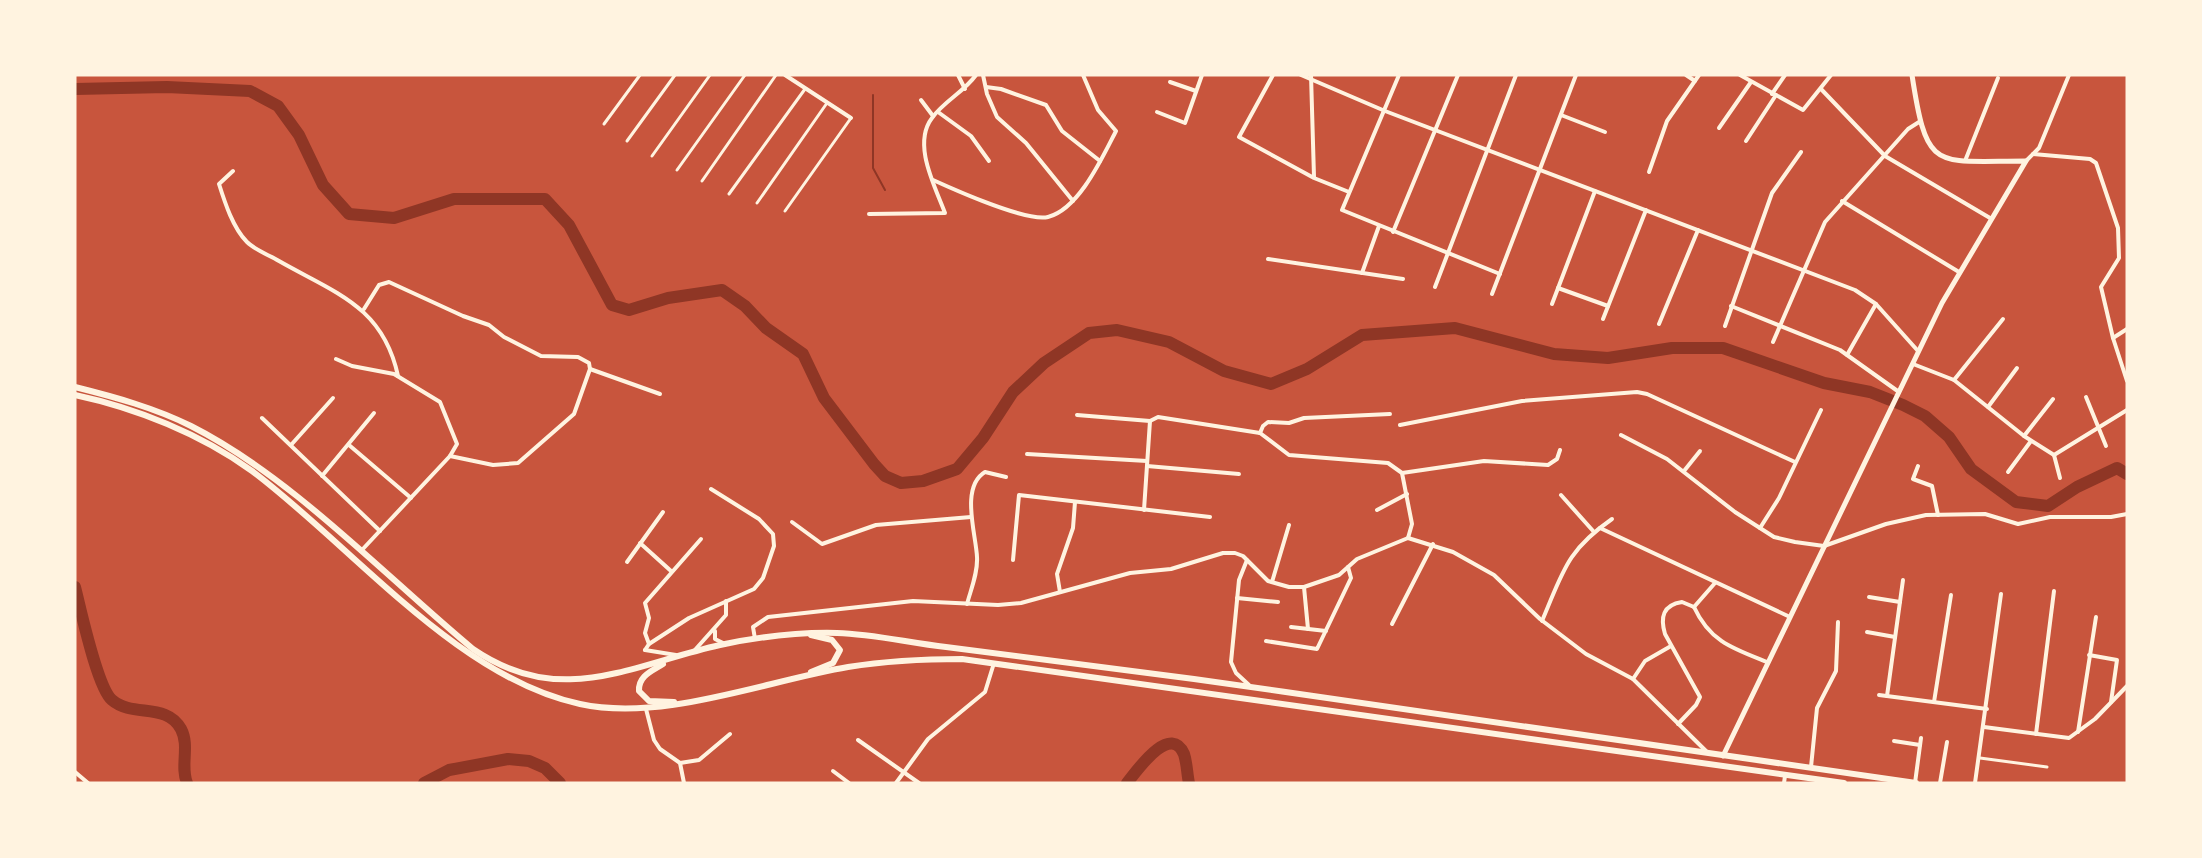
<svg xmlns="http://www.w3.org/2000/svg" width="2202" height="858" font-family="'Work Sans',sans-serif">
	<rect width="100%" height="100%" fill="#c8553d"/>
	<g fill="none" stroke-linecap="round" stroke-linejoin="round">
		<path stroke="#8f3625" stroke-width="2" d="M873,95V168L885,190"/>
		<g stroke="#8f3625" stroke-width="12">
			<path d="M75,89L167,87L250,91L278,106L299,135L323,185L349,214L394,218L454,199H545L569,225L612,305L629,310L668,298L722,290L745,306L766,328L803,354L824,398L874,464L885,476L901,483L923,481L957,469L983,438L1013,392L1044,363L1089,333L1117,330L1169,342L1224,371L1271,384L1307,369L1362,335L1455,328L1554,354L1608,358L1672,348H1723L1824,383L1870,392L1903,405L1925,416L1949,437L1971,469L2016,502L2048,506L2077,487L2117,468L2127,474"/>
			<path d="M75,587C81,610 97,687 112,700C133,718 166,702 181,729C190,746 180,766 187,783"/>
			<path d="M424,783L449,770L508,759L529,761L545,768L560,783"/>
			<path d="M1127,783C1136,772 1170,722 1184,754C1187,763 1187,774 1189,783"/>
		</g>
		<g stroke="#fff3e0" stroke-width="3">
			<path d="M604,124L640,75"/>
			<path d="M627,141L675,75"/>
			<path d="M652,156L710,75"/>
			<path d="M677,170L745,75"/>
			<path d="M702,181L776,75"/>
			<path d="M729,194L805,89"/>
			<path d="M757,203L827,103"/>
			<path d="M785,211L851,118"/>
			<path d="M1980,758L2047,767"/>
		</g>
		<g stroke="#fff3e0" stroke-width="4">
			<path d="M785,75L851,118"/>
			<path d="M958,75L965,89"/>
			<path d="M983,75L987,94L997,117L1026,143L1073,201"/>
			<path d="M1273,75L1239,137L1314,178L1349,192"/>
			<path d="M1301,75L1385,111L1855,290L1876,304L1918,351"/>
			<path d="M1311,75L1314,177"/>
			<path d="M1399,75L1342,210L1500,274"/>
			<path d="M1686,75L1695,81"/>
			<path d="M1740,75L1803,110L1831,75"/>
			<path d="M1170,82L1196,91"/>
			<path d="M986,87L1001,89L1046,105L1062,131L1100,161"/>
			<path d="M1821,89L1885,156L1990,218"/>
			<path d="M1772,94L1785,75"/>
			<path d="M921,100L933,116"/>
			<path d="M938,112L971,136L989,161"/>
			<path d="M1157,112L1185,123L1202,75"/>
			<path d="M1561,115L1605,132"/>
			<path d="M1719,128L1751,82"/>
			<path d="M1746,141L1776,95"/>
			<path d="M2033,154L2090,159L2096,163L2118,228L2119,258L2101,287L2113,338L2127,381"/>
			<path d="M1965,161L1998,78"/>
			<path d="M2026,161L2039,148L2069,75"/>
			<path d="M233,171L219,184C225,203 233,228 247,242C255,250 269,255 279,261C335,293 383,306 398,376"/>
			<path d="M1649,172L1667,121L1699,75"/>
			<path d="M933,180C955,190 1027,222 1048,217C1079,209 1102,158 1116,131L1098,110L1083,75"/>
			<path d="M1842,201L1959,272"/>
			<path d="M869,214L945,213C935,186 912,144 932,118C944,101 964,92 976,75"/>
			<path d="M1393,232L1458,75"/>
			<path d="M1268,259L1403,279"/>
			<path d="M1362,273L1379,226"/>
			<path d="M1435,287L1516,75"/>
			<path d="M1558,288L1608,306"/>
			<path d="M1492,294L1576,75"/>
			<path d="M1552,304L1595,191"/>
			<path d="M1731,306L1840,350L1899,392"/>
			<path d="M364,309L379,285L389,282L463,316L489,325L504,337L541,356L578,357L589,363L590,369L574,414L518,463L493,465L450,456"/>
			<path d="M1603,319L1646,210"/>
			<path d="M1659,324L1698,230"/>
			<path d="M1725,326L1772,193L1801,152"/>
			<path d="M2113,338L2127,329"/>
			<path d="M1773,342L1825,222L1908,129L1919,122"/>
			<path d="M1847,355L1876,304"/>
			<path d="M336,359L352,366L394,374L440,402L457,444L450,456L361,551"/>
			<path d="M1913,364L1954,380L2024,436L2054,455L2127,410"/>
			<path d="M590,369L660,394"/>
			<path d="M1954,380L2003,319"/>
			<path d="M2086,397L2106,446"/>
			<path d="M1988,407L2017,368"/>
			<path d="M1077,415L1150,421L1158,417L1260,433"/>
			<path d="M262,418L380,531"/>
			<path d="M1400,425L1522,401L1637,392L1647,394L1795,462"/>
			<path d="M1260,433L1289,455L1388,463L1402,473L1412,524L1408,538"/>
			<path d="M1260,433L1263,426L1268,422L1289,423L1304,418L1390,414"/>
			<path d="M1621,435L1667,459L1735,512L1774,537L1795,542L1824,546L1886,524L1926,515L1985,514L2018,524L2050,517H2111L2127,514"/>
			<path d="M2024,436L2053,399"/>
			<path d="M291,445L333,398"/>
			<path d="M349,445L411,498"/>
			<path d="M1027,454L1147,461"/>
			<path d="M2054,455L2060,478"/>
			<path d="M1147,466L1239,474"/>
			<path d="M1918,466L1913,479L1932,486L1938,515"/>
			<path d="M1684,471L1700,451"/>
			<path d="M2008,472L2031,441"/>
			<path d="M1402,473L1484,461L1548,465L1557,459L1560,450"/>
			<path d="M322,476L374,413"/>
			<path d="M1561,495L1594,532"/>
			<path d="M1144,510L1150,421"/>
			<path d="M1377,510L1407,494"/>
			<path d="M792,522L822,544L876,525L971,517"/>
			<path d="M1600,528L1790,617"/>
			<path d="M1760,528L1779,498L1821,410"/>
			<path d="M640,543L671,571"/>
			<path d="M1013,560L1019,495L1210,517"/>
			<path d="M1247,560L1239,580L1231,662L1236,673L1249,685"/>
			<path d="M627,562L663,512"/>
			<path d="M1272,582L1289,525"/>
			<path d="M1304,587L1308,629"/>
			<path d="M1060,592L1057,574L1073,528L1075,502"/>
			<path d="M1869,597L1900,602"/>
			<path d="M1237,598L1278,602"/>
			<path d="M967,604C971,589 978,573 977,557C976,534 960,487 985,472L1006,477"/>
			<path d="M1694,607C1710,642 1734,649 1767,662"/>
			<path d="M1694,607L1715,583"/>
			<path d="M1542,621C1563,572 1566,551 1612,519"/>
			<path d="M1392,624L1433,544"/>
			<path d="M1291,627L1326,631"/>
			<path d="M715,631V639L723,643"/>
			<path d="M1867,632L1895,637"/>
			<path d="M755,639L753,627L768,617L913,601L998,605L1021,603L1130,573L1171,569L1223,553H1235L1243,556L1268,581L1289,587H1304L1339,575L1357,559L1408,538L1453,552L1494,575L1540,619L1586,654L1633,679L1706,751"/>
			<path d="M1266,641L1317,649L1351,578L1348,567"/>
			<path d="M649,644L645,633L649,618L645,603L701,539"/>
			<path d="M645,650L649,644L689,618L754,589L763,578L774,546L773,534L759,519L711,489"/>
			<path d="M645,650L676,655"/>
			<path d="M694,651L726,615V601"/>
			<path d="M2089,655L2117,660L2111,702"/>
			<path d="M1633,679L1645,661L1671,646"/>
			<path d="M1879,695L1987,709"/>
			<path d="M1887,696L1903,580"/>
			<path d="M1934,702L1951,595"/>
			<path d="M646,709L654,740L660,749L680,763L684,783"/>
			<path d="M1678,724L1696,705L1700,697L1665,634C1660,617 1663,605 1682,602L1694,607"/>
			<path d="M1984,727L2069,738L2095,719L2127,686"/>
			<path d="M2078,732L2096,617"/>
			<path d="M2036,734L2054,591"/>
			<path d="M858,740L919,783"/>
			<path d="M1894,741L1920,745"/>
			<path d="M680,763L699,760L730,734"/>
			<path d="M1811,767L1817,708L1836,671L1838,622"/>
			<path d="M833,771L849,783"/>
			<path d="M75,772L88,783"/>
			<path d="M896,783L928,739L985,692L994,663"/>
			<path d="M1784,783L1785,776"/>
			<path d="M1915,783L1921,738"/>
			<path d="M1940,783L1947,742"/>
			<path d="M1975,783L2001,594"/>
		</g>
		<path stroke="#fff3e0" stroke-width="5" d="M1723,756L1942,303L2026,161C1934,161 1927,173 1912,75"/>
		<g stroke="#fff3e0" stroke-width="6">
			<path d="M75,387C115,397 155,408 191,426C292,477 385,576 473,649C561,709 630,665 720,645C758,637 798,632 837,633C874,634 909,643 946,647C1029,658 1112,668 1194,679C1435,713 1676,748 1916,783"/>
			<path d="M75,395C136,408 201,434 252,471C351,545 457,678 580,704C663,722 765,681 848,667C886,661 924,659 962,659L1844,783"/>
			<path d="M811,635L832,640L840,650L833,663L811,672"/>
			<path d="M663,664C652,671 638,676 639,691L649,701L674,702"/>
		</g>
	</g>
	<rect width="2202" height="858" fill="none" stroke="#fff3e0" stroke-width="153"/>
</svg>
